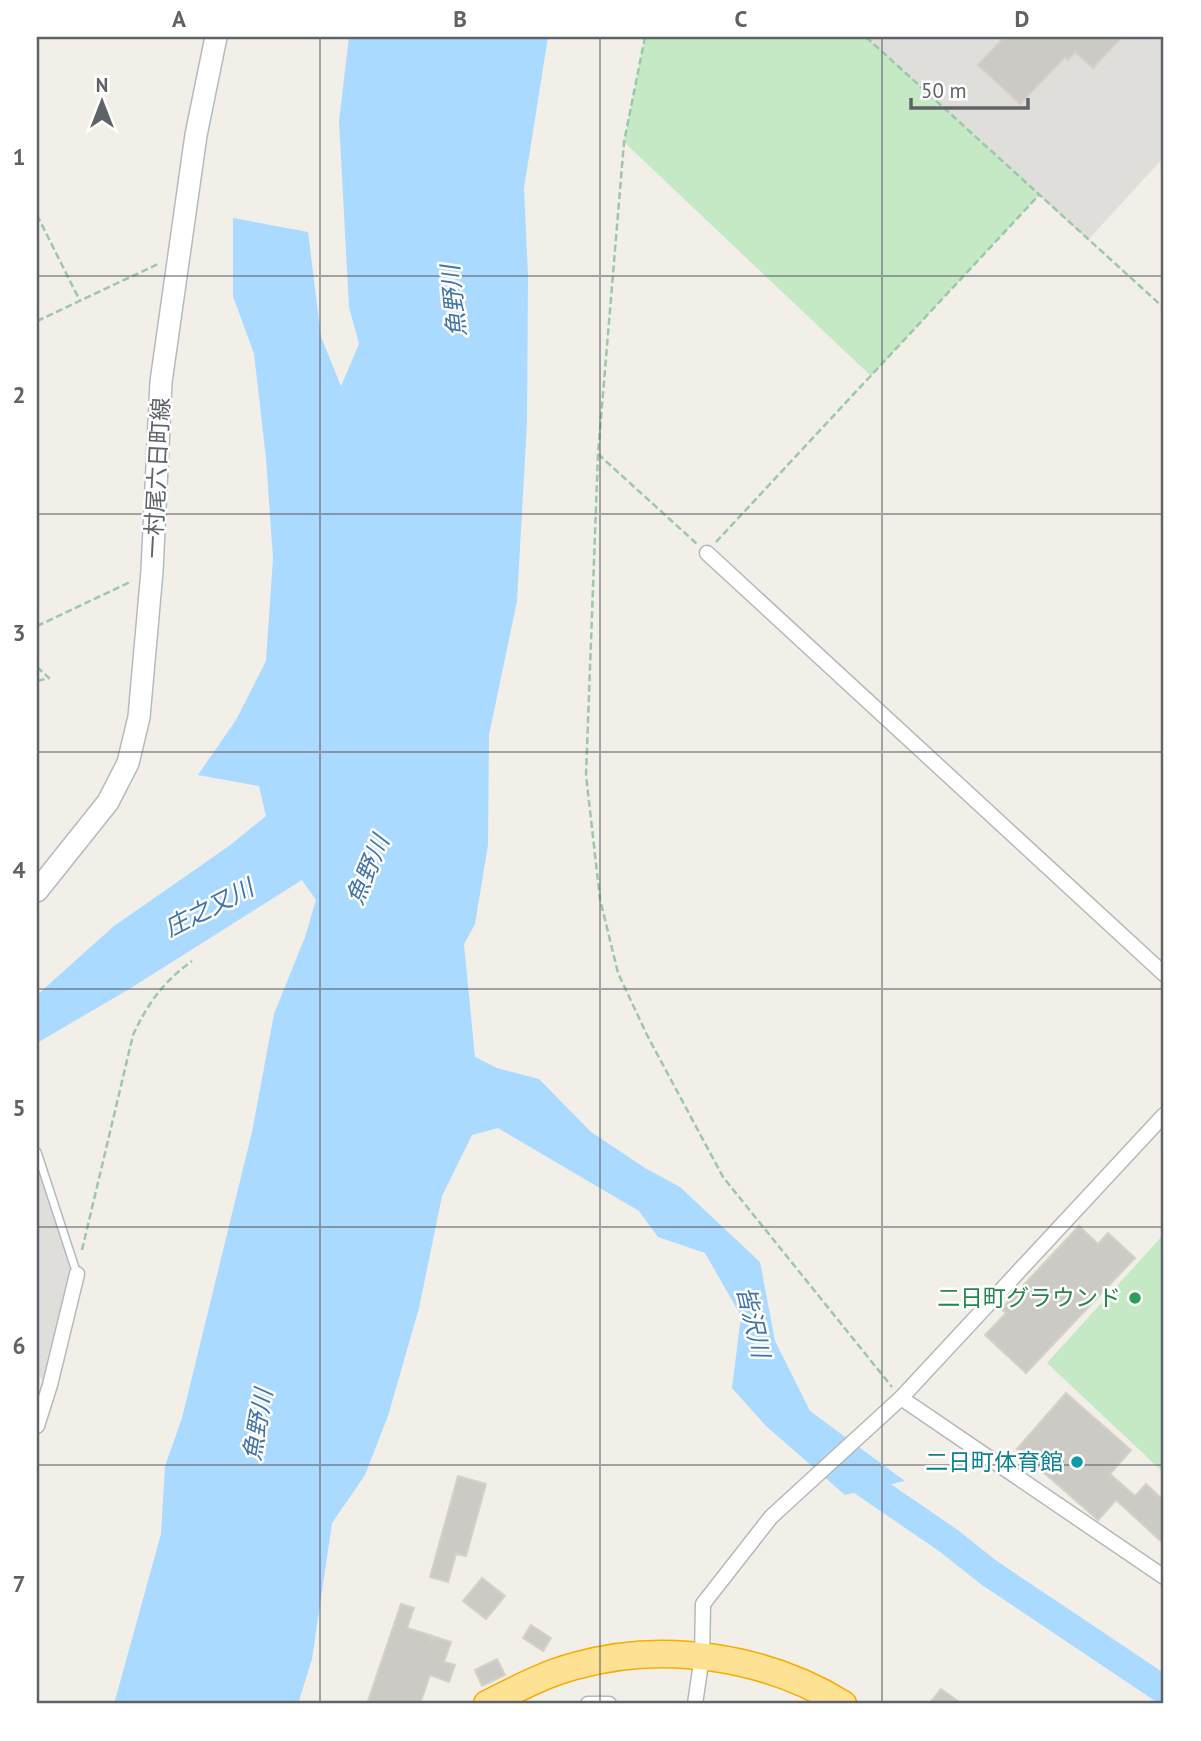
<svg xmlns="http://www.w3.org/2000/svg" width="1201" height="1741" font-family="'PT Sans','Noto Sans JP',sans-serif">
	<rect width="100%" height="100%" fill="#f1efe8"/>
	<g fill="#e0deda">
		<path d="M866,37H1164V157L1088,240Z"/>
		<path d="M37,1152L77,1274L50,1385L37,1375Z"/>
	</g>
	<g fill="#c5e8c5">
		<path d="M645,37H866L1039,195L871,376L624,142Z"/>
		<path d="M1164,1234V1473L1047,1363Z"/>
	</g>
	<path fill="#aadaff" d="M349,37H548L524,188L528,276L527,423L517,601L489,735L488,845L475,924L464,944L475,1057L497,1068L539,1079L591,1132L645,1168L680,1187L760,1262L775,1341L810,1411L905,1481L845,1495L766,1426L732,1388L741,1316L705,1253L658,1237L639,1211L498,1128L472,1135L442,1196L419,1308L388,1416L365,1475L332,1523L312,1659L298,1704H114L161,1534L165,1466L182,1418L252,1132L274,1014L305,937L316,900L302,880L131,988L37,1043V995L114,926L229,846L266,816L259,786L198,775L236,720L266,661L273,558L266,458L254,354L233,296V218L308,232L321,337L341,386L359,344L349,307L339,121Z"/>
	<g fill="none" stroke-linecap="round" stroke-linejoin="round">
		<path stroke="#aadaff" stroke-width="28" d="M841,1467L949,1541L988,1572L1164,1690"/>
	</g>
	<g fill="#cccac5" stroke="#d6d1c6" stroke-width="2">
		<path d="M1004,37H1122L1093,68L1075,52L1068,60L1065,57L1020,104L978,65Z"/>
		<path d="M1079,1226L1098,1244L1108,1233L1135,1258L1026,1373L985,1335L1006,1313L1001,1309Z"/>
		<path d="M1066,1393L1131,1450L1110,1474L1135,1496L1146,1484L1164,1501V1544L1116,1500L1098,1520L1017,1449Z"/>
		<path d="M458,1476L486,1484L466,1556L456,1554L448,1582L430,1577Z"/>
		<path d="M482,1578L505,1596L486,1619L463,1601Z"/>
		<path d="M401,1604L414,1608L407,1628L433,1636L431,1642L435,1637L451,1642L444,1662L455,1665L449,1682L430,1675L420,1704H367Z"/>
		<path d="M531,1625L551,1638L543,1651L523,1638Z"/>
		<path d="M497,1659L505,1675L482,1686L475,1670Z"/>
		<path d="M941,1689L962,1704H929Z"/>
	</g>
	<g fill="none" stroke-linecap="round" stroke-linejoin="round">
		<defs>
			<path id="lane" d="M37,1152L77,1274"/>
			<g id="street">
				<path d="M707,553L1164,974"/>
				<path d="M901,1398L1164,1577"/>
				<path d="M37,1426L50,1385L77,1274"/>
				<path d="M588,1704H609"/>
				<path d="M695,1704L702,1656L703,1604L771,1517L901,1398L1164,1115"/>
			</g>
			<path id="secondary" d="M37,891L108,802L128,763L139,717L152,571L161,382L196,135L216,37"/>
			<path id="highway" d="M487,1704C515,1690 544,1674 575,1666C663,1641 765,1656 843,1704"/>
		</defs>
		<use href="#lane" stroke="#b5b8bc" stroke-width="10"/>
		<use href="#street" stroke="#b5b8bc" stroke-width="17"/>
		<use href="#secondary" stroke="#b6babf" stroke-width="24"/>
		<use href="#highway" stroke="#f9ab00" stroke-width="29"/>
		<g stroke="#9cc7a9" stroke-width="2.5" stroke-dasharray="7 3.5" stroke-linecap="butt">
			<path d="M645,37L624,142L598,454L586,775L600,899L618,973L647,1035L723,1177L892,1387"/>
			<path d="M866,37L1164,308"/>
			<path d="M37,215L80,301"/>
			<path d="M37,321L158,264"/>
			<path d="M598,454L697,544"/>
			<path d="M716,542L1039,195"/>
			<path d="M37,626L132,581"/>
			<path d="M37,667L49,678L37,681"/>
			<path d="M82,1250L133,1035C148,1003 163,982 192,961"/>
		</g>
		<use href="#lane" stroke="#fff" stroke-width="7"/>
		<use href="#street" stroke="#fff" stroke-width="14"/>
		<use href="#secondary" stroke="#fff" stroke-width="21"/>
		<use href="#highway" stroke="#fde293" stroke-width="26"/>
	</g>
	<path fill="none" stroke="#5f6368" stroke-width="2" stroke-opacity="0.55" d="M320,37V1704M600,37V1704M882,37V1704M37,276H1164M37,514H1164M37,752H1164M37,989H1164M37,1227H1164M37,1465H1164"/>
	<circle fill="#2e9e5b" stroke="#fff" stroke-width="2.5" cx="1135" cy="1298" r="7"/>
	<circle fill="#0f9aa8" stroke="#fff" stroke-width="2.5" cx="1077" cy="1462" r="7"/>
	<g text-anchor="middle" stroke-width="5" stroke-linejoin="round" paint-order="stroke">
		<g font-size="23" fill="#5f6368" stroke="#fff">
			<text transform="translate(157 478) rotate(-87)" y="8">一村尾六日町線</text>
		</g>
		<g font-size="23" fill="#27864d" stroke="#fff" text-anchor="end">
			<text x="1121" y="1306">二日町グラウンド</text>
		</g>
		<g font-size="23" fill="#0d838f" stroke="#fff" text-anchor="end">
			<text x="1063" y="1470">二日町体育館</text>
		</g>
		<g font-size="24" font-style="italic" fill="#4174aa" stroke="#fff">
			<text transform="translate(454 301) rotate(-96)" y="8">魚野川</text>
			<text transform="translate(368 870) rotate(-67)" y="8">魚野川</text>
			<text transform="translate(209 908) rotate(-27)" y="8">庄之又川</text>
			<text transform="translate(753 1322) rotate(77)" y="8">皆沢川</text>
			<text transform="translate(258 1425) rotate(-80)" y="8">魚野川</text>
		</g>
	</g>
	<rect width="1201" height="1741" fill="none" stroke="#ffffff" stroke-width="77"/>
	<g transform="translate(102 102)" stroke="#ffffff" stroke-width="5" paint-order="stroke">
	<path d="M0-5L12 26L0 18L-12 26Z" fill="#5f6368"/>
	<text y="-10" font-size="19" font-weight="bold" text-anchor="middle" fill="#5f6368">N</text>
	</g>
	<path d="M911 98v10h117v-10" fill="none" stroke="#5f6368" stroke-width="3.5"/>
	<text x="921" y="98" font-size="21" fill="#5f6368" stroke="#ffffff" stroke-width="5" paint-order="stroke">50 m</text>
	<rect x="38" y="38" width="1124" height="1664" fill="none" stroke="#5f6368" stroke-width="2.5"/>
	<g font-size="23" text-anchor="middle" font-weight="bold" fill="#5f6368">
		<text x="179" y="27">A</text>
		<text x="460" y="27">B</text>
		<text x="741" y="27">C</text>
		<text x="1022" y="27">D</text>
		<text x="19" y="165">1</text>
		<text x="19" y="403">2</text>
		<text x="19" y="641">3</text>
		<text x="19" y="878">4</text>
		<text x="19" y="1116">5</text>
		<text x="19" y="1354">6</text>
		<text x="19" y="1592">7</text>
	</g>
</svg>
